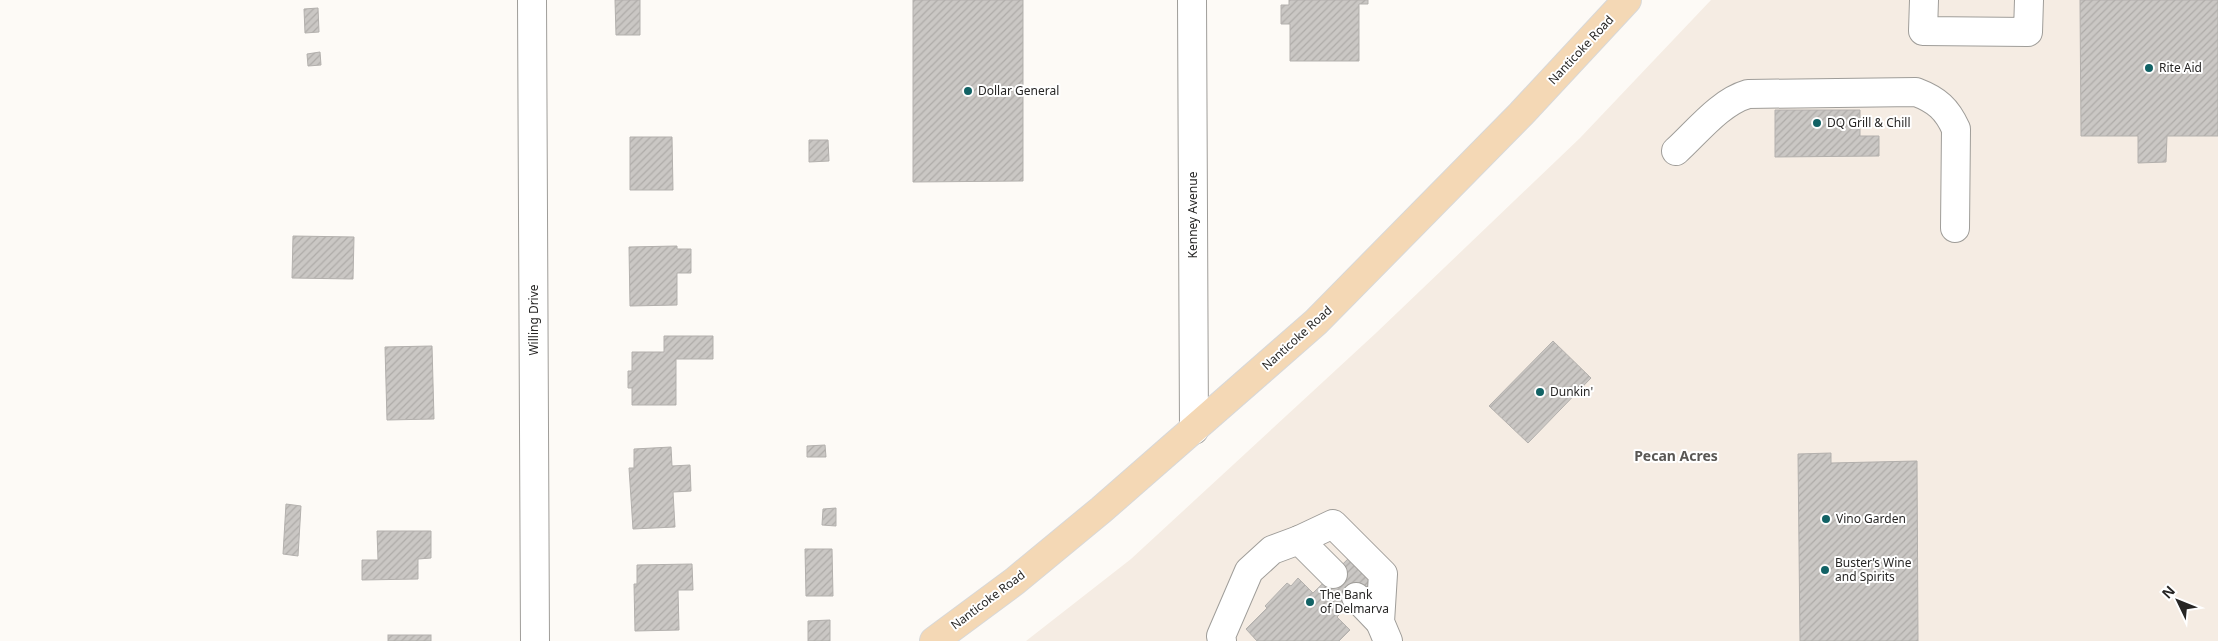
<svg xmlns="http://www.w3.org/2000/svg" width="2218" height="641" font-family="'Noto Sans',sans-serif">
	<defs>
		<pattern id="building-hatch" width="6" height="6" patternUnits="userSpaceOnUse" patternTransform="scale(1.25)"><rect width="6" height="6" fill="#cac7c4"/><path d="M-1 1l2-2M0 6l6-6M5 7l2-2" fill="none" stroke="#aeaba8"/></pattern>
	</defs>
	<rect width="100%" height="100%" fill="#fdfaf6"/>
	<path fill="#f5ece3" d="M1711,0H2218V641H1026L1131,559L1376,333L1580,138Z"/>
	<g fill="url(#building-hatch)" stroke="#b3b0ad">
		<path d="M615,0H640V35H616Z"/>
		<path d="M913,0H1023V181L913,182Z"/>
		<path d="M1289,0H1368V4H1359V61H1290V24H1281V5H1289Z"/>
		<path d="M2080,0H2218V136H2167L2166,162L2138,163V136H2081Z"/>
		<path d="M318,8L319,32L305,33L304,9Z"/>
		<path d="M320,52L321,65L308,66L307,54Z"/>
		<path d="M1775,110H1860V136H1879V156L1775,157Z"/>
		<path d="M630,137H672L673,190H630Z"/>
		<path d="M809,140H828L829,161L809,162Z"/>
		<path d="M293,236L354,237L353,279L292,278Z"/>
		<path d="M677,246V249H691V273H677V305L630,306L629,247Z"/>
		<path d="M664,336H713V359H676V405H632V388H628V371H632V352H664Z"/>
		<path d="M1553,341L1591,378L1528,443L1489,406Z"/>
		<path d="M432,346L434,419L387,420L385,347Z"/>
		<path d="M825,445L826,457H807V446Z"/>
		<path d="M671,447L672,466L690,465L691,491L673,492L675,527L633,529L629,468H634V449Z"/>
		<path d="M1831,453V463L1917,461L1918,641H1800L1798,454Z"/>
		<path d="M286,504L301,506L298,556L283,554Z"/>
		<path d="M836,508V526L822,525L823,509Z"/>
		<path d="M377,531H431V558L418,559V579L362,580V560H378Z"/>
		<path d="M805,549H832L833,596H806Z"/>
		<path d="M1351,556L1374,580L1337,617L1350,630L1339,641H1257L1246,629L1267,608L1265,606L1287,583L1291,586L1298,578L1313,593Z"/>
		<path d="M692,564L693,590H678L679,630L635,631L634,584H637V565Z"/>
		<path d="M830,620V641H808V621Z"/>
		<rect x="388" y="635" width="43" height="6"/>
	</g>
	<g fill="none" stroke-linecap="round" stroke-linejoin="round">
		<defs>
			<g id="minor">
				<path d="M532,0L535,641"/>
				<path d="M1192,0L1194,430"/>
				<path d="M1924,0L1923,31L2028,32L2029,0"/>
				<path d="M1676,151C1697,132 1720,102 1748,94L1916,92C1937,100 1947,109 1956,129L1955,228"/>
				<path d="M1299,540L1333,574"/>
				<path d="M1356,597L1380,622"/>
				<path d="M1222,641L1221,636L1249,571L1272,550L1299,540L1333,524L1383,574L1380,622L1388,641"/>
			</g>
			<path id="major" d="M934,641L1015,581L1101,510L1316,322L1521,114L1627,0"/>
		</defs>
		<use href="#minor" stroke="#9f9d99" stroke-width="30"/>
		<use href="#major" stroke="#d8d8d8" stroke-width="30"/>
		<use href="#minor" stroke="#fff" stroke-width="28"/>
		<use href="#major" stroke="#f4d8b5" stroke-width="28"/>
	</g>
	<g fill="#126265" stroke="#fff" stroke-width="2">
		<circle cx="2149" cy="68" r="5"/>
		<circle cx="968" cy="91" r="5"/>
		<circle cx="1817" cy="123" r="5"/>
		<circle cx="1540" cy="392" r="5"/>
		<circle cx="1826" cy="519" r="5"/>
		<circle cx="1825" cy="570" r="5"/>
		<circle cx="1310" cy="602" r="5"/>
	</g>
	<g text-anchor="middle" stroke-width="4" stroke-linejoin="round" paint-order="stroke">
		<g font-size="12" fill="#272625" stroke="#fff">
			<text transform="translate(1581 50) rotate(-47)" y="4">Nanticoke Road</text>
			<text transform="translate(1193 215) rotate(-90)" y="4">Kenney Avenue</text>
			<text transform="translate(534 320) rotate(-90)" y="4">Willing Drive</text>
			<text transform="translate(1297 338) rotate(-42)" y="4">Nanticoke Road</text>
			<text transform="translate(988 600) rotate(-37)" y="4">Nanticoke Road</text>
		</g>
		<g font-size="12" fill="#272625" stroke="#fff" text-anchor="start">
			<text x="2159" y="72">Rite Aid</text>
			<text x="978" y="95">Dollar General</text>
			<text x="1827" y="127">DQ Grill &amp; Chill</text>
			<text x="1550" y="396">Dunkin'</text>
			<text x="1836" y="523">Vino Garden</text>
			<text x="1835" y="567">Buster’s Wine<tspan x="1835" dy="14">and Spirits</tspan></text>
			<text x="1320" y="599">The Bank<tspan x="1320" dy="14">of Delmarva</tspan></text>
		</g>
		<g font-size="14" font-weight="bold" fill="#595754" stroke="#fff">
			<text x="1676" y="461">Pecan Acres</text>
		</g>
	</g>
	<g transform="translate(2178 601) rotate(313)" stroke="#ffffff" stroke-width="4" paint-order="stroke">
	<path d="M0-4L9 19L0 12L-9 19Z" fill="#272625"/>
	<text y="-8" font-size="14" font-weight="bold" text-anchor="middle" fill="#272625">N</text>
	</g>
</svg>
